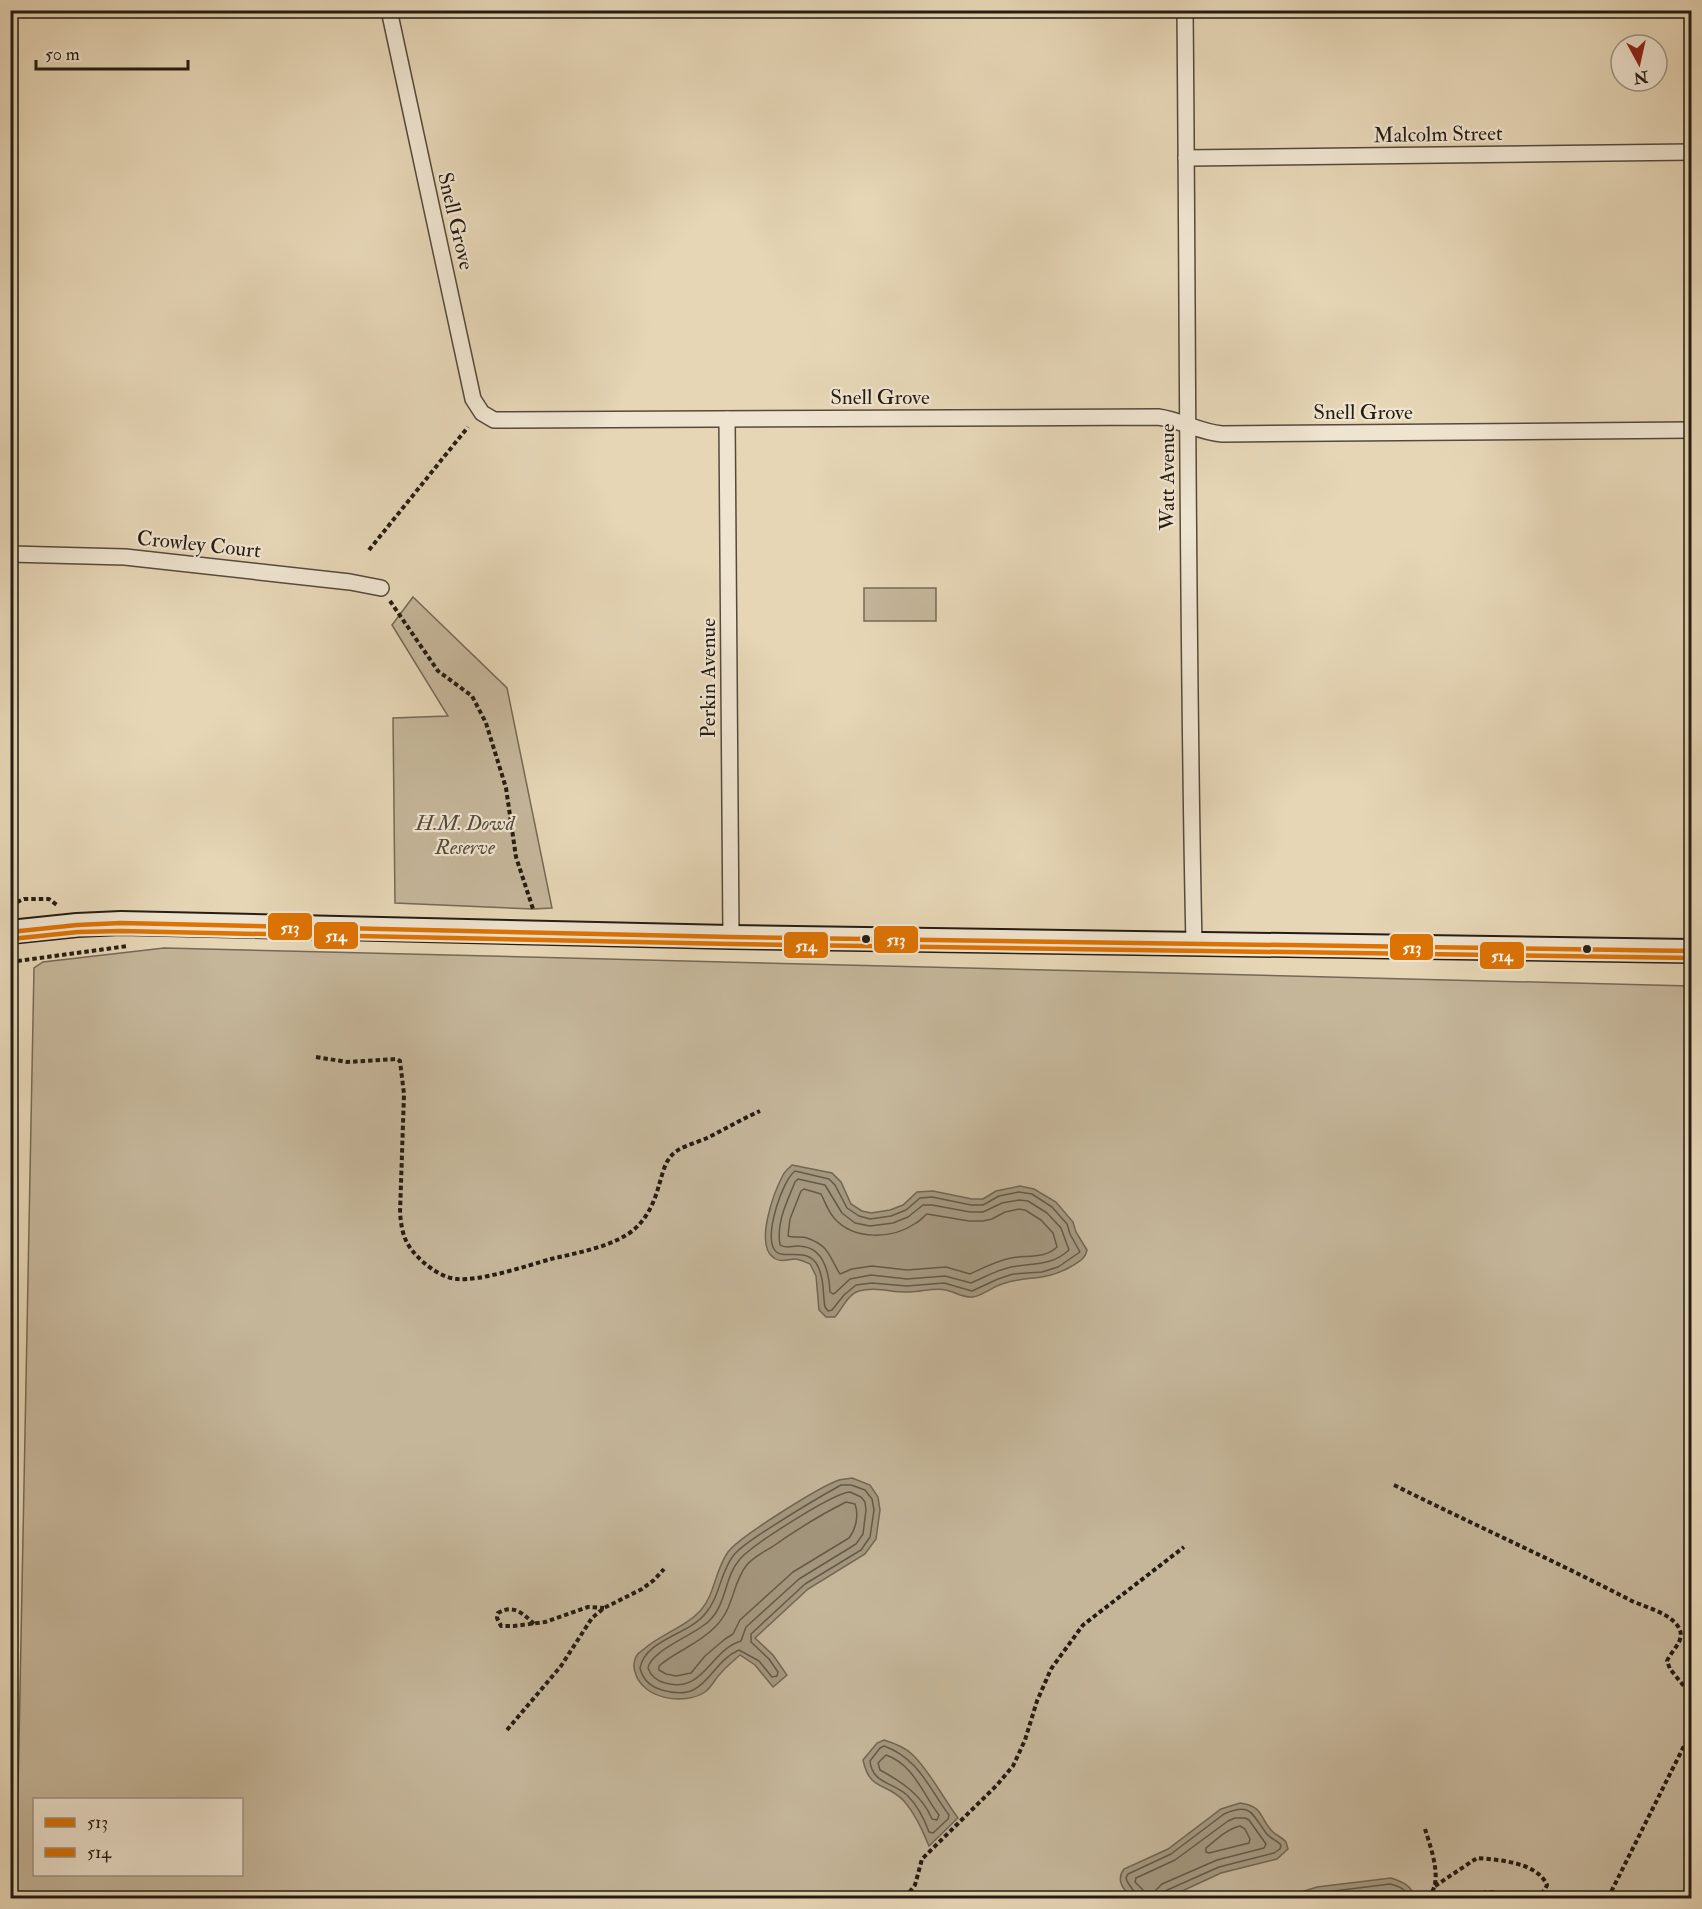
<svg xmlns="http://www.w3.org/2000/svg" width="1702" height="1909" font-family="'IM FELL Double Pica',serif">
	<rect width="100%" height="100%" fill="#e6d6b6"/>
	<filter id="stains"><feTurbulence type="fractalNoise" baseFrequency=".00333" numOctaves="4"/><feColorMatrix values="0 0 0 0 .2 0 0 0 0 .09 0 0 0 0 .02 0 0 0 .5 -.17"/></filter>
	<radialGradient id="worn" r=".72"><stop offset=".6" stop-color="#630" stop-opacity="0"/><stop offset="1" stop-color="#630" stop-opacity=".3"/></radialGradient>
	<g fill="#c5b69a" stroke="#756956" stroke-width="1.5" fill-rule="evenodd">
		<rect x="864" y="588" width="72" height="33"/>
		<path d="M413,597L507,688L552,908L533,909L395,903L393,718L448,716L392,625Z"/>
		<path d="M164,948L1691,986V1898H16L34,968L43,962ZM34,1800H242V1874H34Z"/>
	</g>
	<g fill="#a4977e" stroke="#716653" stroke-width="1.5">
		<path d="M792,1165L832,1173L841,1182L851,1204L862,1211L871,1213L890,1210L903,1205L917,1192L933,1191L972,1199H983L996,1191L1020,1186L1034,1189L1056,1202L1073,1222L1076,1232L1087,1250C1085,1260 1079,1261 1072,1266C1045,1282 1028,1275 1002,1284C992,1287 982,1296 973,1297C963,1298 955,1292 946,1290C935,1287 921,1292 910,1292C893,1293 876,1286 859,1291C848,1294 842,1309 835,1317H826L819,1310L816,1276L810,1264C805,1262 801,1260 796,1259C788,1259 781,1263 774,1258C754,1245 774,1192 783,1175C785,1171 789,1168 792,1165Z"/>
		<path d="M852,1478L870,1485L878,1497L880,1510L876,1539L865,1554L808,1589L755,1638L773,1655L787,1675L773,1687L755,1665L740,1655C733,1661 726,1667 720,1674C715,1679 711,1688 705,1692C684,1706 642,1699 635,1672C633,1667 634,1659 637,1655C639,1652 642,1651 644,1649C661,1634 686,1627 701,1610C715,1594 715,1570 728,1552C739,1537 819,1487 839,1480C843,1479 848,1479 852,1478Z"/>
		<path d="M884,1740C894,1743 905,1747 913,1755C931,1773 943,1798 958,1818L929,1846C922,1830 916,1815 904,1801C885,1781 870,1792 863,1760L877,1743Z"/>
		<path d="M1240,1803C1264,1807 1258,1815 1271,1830C1275,1835 1282,1837 1286,1842L1288,1849L1277,1859L1221,1873L1180,1892L1160,1898H1134C1124,1891 1115,1881 1124,1869L1168,1849L1221,1809Z"/>
		<path d="M1391,1878C1403,1882 1411,1885 1415,1898H1282L1317,1887Z"/>
	</g>
	<g fill="none" stroke-linecap="round" stroke-linejoin="round">
		<g stroke="#645a48" stroke-width="1.5">
			<path d="M795,1171L829,1179L835,1185L847,1208L859,1216L870,1219L891,1216L906,1210L920,1198L932,1197L971,1205H983L999,1196L1019,1192L1032,1194L1052,1207L1067,1224L1070,1234L1080,1252L1058,1267L1042,1272L1013,1274L998,1279L972,1291L944,1283L907,1286L872,1283L856,1285L844,1295L832,1310L828,1311L825,1307C823,1297 824,1285 821,1275C813,1240 782,1264 774,1249C765,1233 782,1181 795,1171Z"/>
			<path d="M798,1179L825,1185L842,1213L855,1223L870,1226L893,1223L908,1217L923,1205H932L970,1212H983L1002,1203L1019,1200L1028,1201L1047,1213L1061,1228L1069,1250C1052,1266 1033,1263 1011,1267C997,1270 985,1277 971,1283L945,1276L907,1279L871,1275L850,1279L835,1293L833,1294L830,1292C829,1272 824,1246 798,1246C791,1246 786,1249 780,1245C776,1222 787,1202 795,1182Z"/>
			<path d="M804,1189L821,1194C825,1202 828,1211 834,1218C854,1241 893,1239 916,1223C920,1221 923,1217 927,1214L969,1221H983L992,1219L1005,1212L1019,1209L1025,1210L1041,1220L1053,1233L1057,1247C1045,1259 1027,1255 1011,1258C996,1261 983,1268 970,1274L946,1267L907,1270L872,1266L852,1269L840,1274C829,1257 830,1246 807,1238C801,1236 794,1238 788,1236L790,1219L801,1191Z"/>
			<path d="M841,1485H851L865,1490L872,1499L874,1510L870,1537L861,1550L805,1584L751,1634V1642L769,1659L778,1672L777,1676L772,1677L759,1661L739,1650C708,1663 708,1704 662,1690C651,1687 643,1680 640,1668C646,1639 688,1635 705,1614C720,1597 720,1573 733,1556C740,1547 753,1539 762,1533C788,1516 814,1500 841,1485Z"/>
			<path d="M850,1492L861,1497L865,1502L866,1510L863,1534L856,1544L799,1579L746,1627L741,1641C710,1650 704,1694 665,1683C657,1681 651,1676 648,1668C651,1650 695,1635 709,1621C727,1604 724,1577 740,1559C752,1545 833,1493 850,1492Z"/>
			<path d="M846,1502L855,1504C859,1515 856,1529 849,1538L793,1572L740,1620L733,1634L725,1639L705,1656L691,1673L676,1676L666,1674L659,1670V1666C676,1651 699,1644 715,1627C734,1609 732,1584 746,1566C752,1558 763,1552 772,1547C796,1530 820,1515 846,1502Z"/>
			<path d="M884,1746C918,1758 929,1788 949,1815L948,1819L933,1833L929,1832C924,1818 918,1806 907,1795C892,1782 872,1783 870,1761L880,1748Z"/>
			<path d="M886,1755C913,1764 923,1794 939,1815L937,1820L932,1819C922,1795 902,1782 880,1770L878,1763Z"/>
			<path d="M1240,1826L1245,1829L1250,1839L1249,1843L1209,1853L1206,1852V1848C1216,1840 1227,1829 1240,1826Z"/>
			<path d="M1137,1898C1136,1891 1128,1886 1126,1878L1128,1874L1171,1854L1224,1814C1251,1802 1252,1814 1266,1833C1270,1838 1276,1840 1281,1845L1280,1849L1274,1853L1219,1867L1165,1891L1162,1898"/>
			<path d="M1144,1898L1143,1890L1135,1882L1136,1878L1175,1860L1228,1821L1235,1818H1245L1249,1820L1266,1844L1264,1848L1217,1860L1162,1884L1156,1890L1154,1898"/>
			<path d="M1301,1898L1318,1893L1390,1884C1399,1886 1406,1889 1409,1898"/>
			<path d="M1335,1898L1390,1892L1397,1894L1401,1898"/>
		</g>
		<defs>
			<g id="street">
				<path d="M389,10L473,399L482,413L494,420L1158,417C1181,420 1199,432 1222,434L1692,430"/>
				<path d="M1185,10C1188,322 1187,633 1194,944"/>
				<path d="M1186,158L1692,152"/>
				<path d="M727,419L731,937"/>
				<path d="M10,554L125,557L350,582L381,588"/>
			</g>
			<path id="secondary" d="M10,932L77,925L121,923L731,937L1692,951"/>
		</defs>
		<use href="#street" stroke="#554a3b" stroke-width="18"/>
		<use href="#secondary" stroke="#251c12" stroke-width="26"/>
		<g stroke="#251c12" stroke-width="4" stroke-dasharray="4.5 3" stroke-linecap="butt">
			<path d="M369,550L468,427"/>
			<path d="M390,601L438,671L472,696L486,723L506,788L516,857L533,909"/>
			<path d="M10,905L24,899H49L57,905"/>
			<path d="M10,962L128,946"/>
			<path d="M316,1057L347,1062L397,1059L400,1061L404,1094L400,1213C402,1235 405,1245 422,1261C431,1269 444,1278 457,1279C482,1281 526,1266 551,1259C576,1253 606,1248 628,1234C645,1223 654,1204 659,1185C662,1176 664,1164 671,1156C678,1147 696,1143 707,1138C725,1129 742,1119 760,1111"/>
			<path d="M1394,1485C1472,1524 1551,1559 1628,1599C1643,1607 1666,1611 1677,1625C1688,1639 1672,1649 1667,1661L1670,1669L1692,1696"/>
			<path d="M534,1624C523,1613 513,1604 498,1613L497,1618L501,1626H514L545,1622L588,1607L604,1608"/>
			<path d="M507,1730L561,1666L592,1618L604,1608L642,1589L654,1580L664,1569"/>
			<path d="M1425,1829C1430,1845 1438,1867 1435,1884C1434,1889 1431,1894 1429,1898"/>
			<path d="M1435,1886L1477,1858C1499,1860 1537,1862 1547,1885C1538,1908 1507,1893 1490,1892C1483,1892 1478,1895 1472,1898"/>
			<path d="M905,1898L915,1885L922,1859L997,1785L1013,1766L1025,1740L1037,1701L1051,1669L1083,1625L1184,1547"/>
			<path d="M1608,1898L1692,1730"/>
		</g>
		<use href="#street" stroke="#efe4d0" stroke-width="15"/>
		<use href="#secondary" stroke="#efe4d0" stroke-width="22"/>
		<defs>
			<path id="bus-1" d="M10,932L77,925L121,923L731,937L1692,951"/>
			<path id="bus-2" d="M11,939L78,932L121,931L731,944L1692,958"/>
		</defs>
		<use href="#bus-1" stroke="#efe4d0" stroke-width="9"/>
		<use href="#bus-2" stroke="#efe4d0" stroke-width="9"/>
		<use href="#bus-1" stroke="#de7303" stroke-width="4.5"/>
		<use href="#bus-2" stroke="#de7303" stroke-width="4.5"/>
	</g>
	<g fill="#251c12" stroke="#efe4d0" stroke-width="2">
		<circle cx="866" cy="939" r="5"/>
		<circle cx="1587" cy="949" r="5"/>
	</g>
	<g text-anchor="middle" stroke-width="4.5" stroke-linejoin="round" paint-order="stroke">
		<g font-size="21" fill="#251c12" stroke="#efe4d0">
			<text transform="translate(1438 134) rotate(-1)" y="7">Malcolm Street</text>
			<text transform="translate(456 221) rotate(77)" y="7">Snell Grove</text>
			<text x="880" y="404">Snell Grove</text>
			<text x="1363" y="419">Snell Grove</text>
			<text transform="translate(1167 477) rotate(-90)" y="7">Watt Avenue</text>
			<text transform="translate(199 544) rotate(6)" y="7">Crowley Court</text>
			<text transform="translate(708 678) rotate(-90)" y="7">Perkin Avenue</text>
		</g>
		<g font-size="21" font-style="italic" fill="#554a3b" stroke="#efe4d0">
			<text x="465" y="830">H.M. Dowd<tspan x="465" dy="24">Reserve</tspan></text>
		</g>
	</g>
	<g stroke="#efe4d0" stroke-width="2">
		<rect x="267" y="912" width="46" height="29" rx="6" fill="#de7303"/>
		<rect x="313" y="921" width="46" height="29" rx="6" fill="#de7303"/>
		<rect x="873" y="925" width="46" height="29" rx="6" fill="#de7303"/>
		<rect x="783" y="931" width="46" height="28" rx="6" fill="#de7303"/>
		<rect x="1389" y="933" width="45" height="28" rx="6" fill="#de7303"/>
		<rect x="1479" y="941" width="46" height="29" rx="6" fill="#de7303"/>
	</g>
	<g font-size="16" text-anchor="middle" font-weight="bold" fill="#fff">
		<text x="290" y="933">513</text>
		<text x="336" y="941">514</text>
		<text x="896" y="945">513</text>
		<text x="806" y="951">514</text>
		<text x="1412" y="953">513</text>
		<text x="1502" y="961">514</text>
	</g>
	<rect width="1702" height="1909" fill="none" stroke="#e6d6b6" stroke-width="36"/>
	<rect x="12" y="12" width="1678" height="1885" fill="none" stroke="#251c12" stroke-width="3"/>
	<rect x="18" y="18" width="1666" height="1873" fill="none" stroke="#251c12" stroke-width="1.5"/>
	<rect x="33" y="1798" width="210" height="78" fill="#efe4d0" stroke="#9e9484" stroke-width="1.5"/>
	<rect x="45" y="1818" width="30" height="9" fill="#de7303" stroke="#9e9484" stroke-width="1.5"/>
	<text x="87" y="1828" font-size="18" fill="#251c12">513</text>
	<rect x="45" y="1848" width="30" height="9" fill="#de7303" stroke="#9e9484" stroke-width="1.5"/>
	<text x="87" y="1858" font-size="18" fill="#251c12">514</text>
	<g transform="translate(1639 63) rotate(172)"><circle r="28" fill="#efe4d0" stroke="#9e9484" stroke-width="1.5"/>
	<path d="M0-4.5L10 22L0 15L-10 22Z" fill="#8f2418"/>
	<text y="-9" font-size="16" font-weight="bold" text-anchor="middle" fill="#251c12">N</text>
	</g>
	<path d="M36 60v9h152v-9" fill="none" stroke="#251c12" stroke-width="3"/>
	<text x="45" y="60" font-size="18" fill="#251c12" stroke="#efe4d0" stroke-width="4.5" paint-order="stroke">50 m</text>
	<rect width="100%" height="100%" filter="url(#stains)"/>
	<rect width="100%" height="100%" fill="url(#worn)"/>
</svg>
